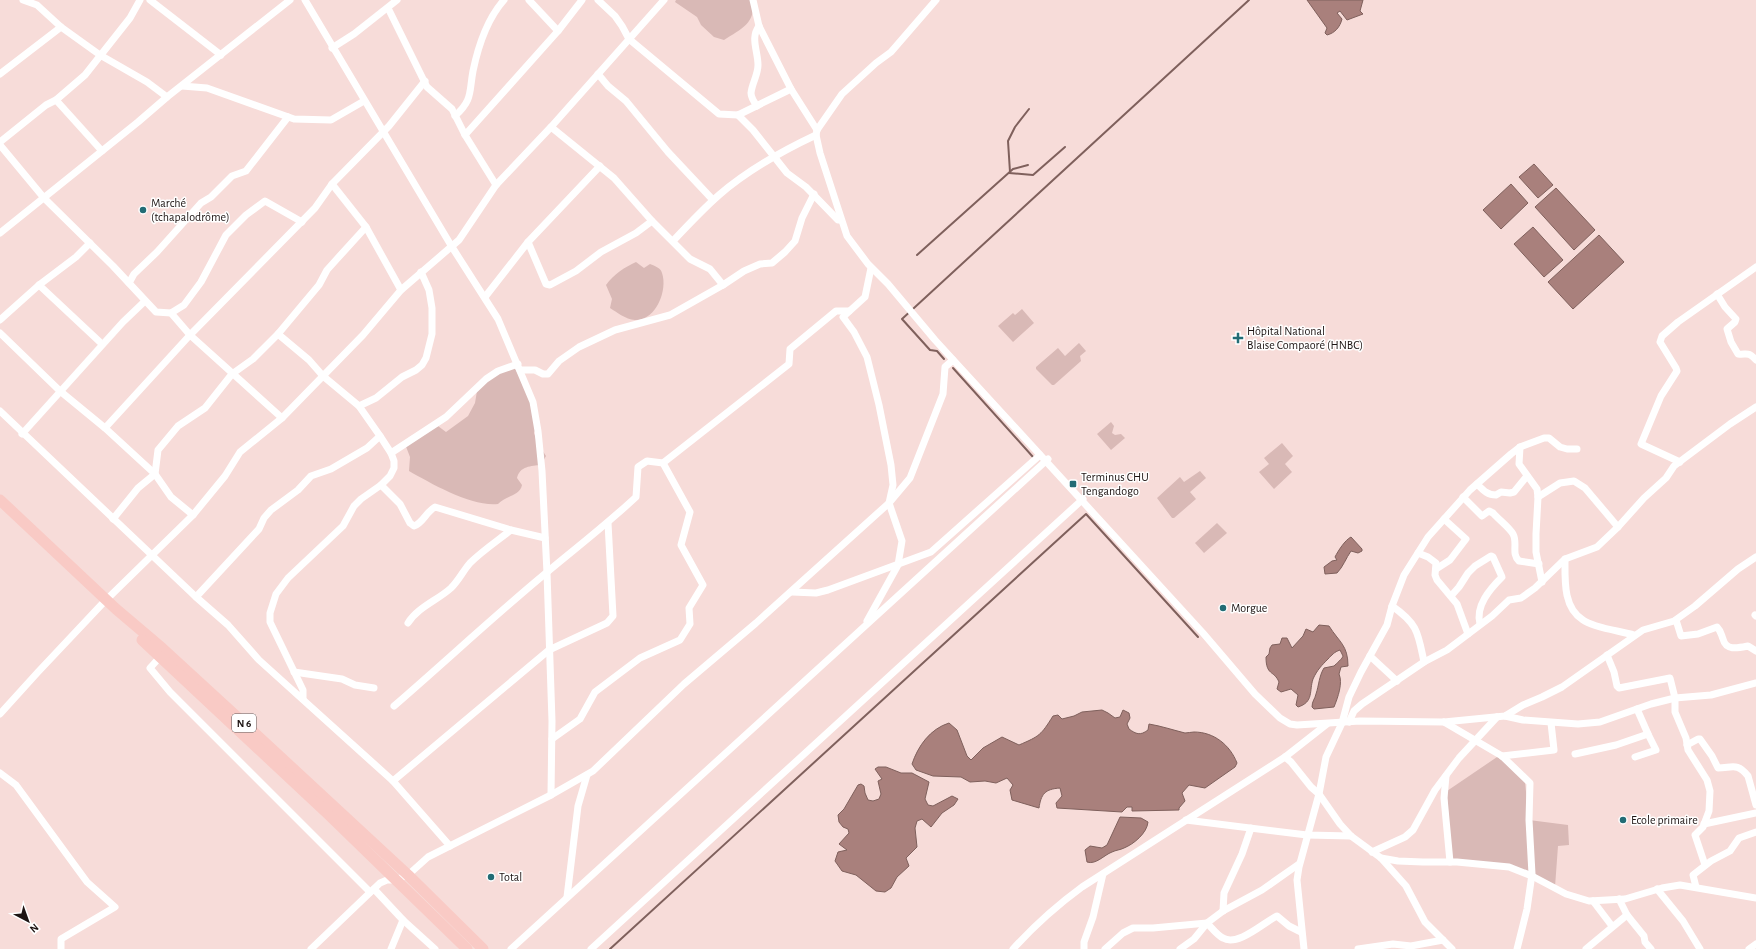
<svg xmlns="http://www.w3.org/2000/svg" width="1756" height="949" font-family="'Alegreya Sans',sans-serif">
	<rect width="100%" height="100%" fill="#f7dcd9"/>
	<g fill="#d9b9b6">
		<path d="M676,0H752C757,23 741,29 724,40L714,37L701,25L697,17L675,2Z"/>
		<path d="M636,262L644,268L650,264C655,266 661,268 662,273C668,290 656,321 635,320C625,319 618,313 610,308L612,299L606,285C614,274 625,267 636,262Z"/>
		<path d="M1022,309L1034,323L1013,342L998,326L1013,313L1015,315Z"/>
		<path d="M1079,343L1086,351L1080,356L1081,361L1054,385H1052L1036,369V367L1058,348L1065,356Z"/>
		<path d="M514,368L522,376L538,421L534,433L537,442L546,456L541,465C531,466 520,466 517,478L522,485C520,496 505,496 498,504C472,507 432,484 409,471L410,457L405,444L438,426L446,432L468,416L475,403L477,391L486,382L502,372Z"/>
		<path d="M1111,422L1114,426L1112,433L1115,435L1121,434L1125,438L1111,450L1097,434Z"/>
		<path d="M1282,443L1293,456L1285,464L1292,472L1274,489L1259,472L1269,464L1264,458Z"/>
		<path d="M1200,471L1206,478L1190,492L1196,499L1174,518H1172L1157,498L1180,477L1184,482Z"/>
		<path d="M1217,523L1227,533L1204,553L1195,543Z"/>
		<path d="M1500,755L1524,773L1529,820L1568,825L1569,845L1558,846L1555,887L1514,867L1451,860L1447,791Z"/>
	</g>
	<g fill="#a9807c" stroke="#7f605c">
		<path d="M1307,0H1363L1360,11L1363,14L1347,20L1340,11L1337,13L1342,19C1340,27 1335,33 1327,35L1325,33L1327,28Z"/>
		<path d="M1534,164L1553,185L1538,198L1519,177Z"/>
		<path d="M1511,184L1528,203L1501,229L1483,210Z"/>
		<path d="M1556,188L1595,230L1574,250L1535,207Z"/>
		<path d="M1533,227L1563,260L1544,277L1514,244Z"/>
		<path d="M1599,235L1624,262L1573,309L1548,282Z"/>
		<path d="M1351,537L1362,549V551L1358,553L1351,551C1346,558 1343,567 1337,573L1325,574L1324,567L1332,561L1337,560L1335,557C1338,551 1345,540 1351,537Z"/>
		<path d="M1319,625L1329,626C1339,642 1348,645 1348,666L1341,667L1339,674C1343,683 1338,697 1334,707L1314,709L1312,707C1312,701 1315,699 1316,694C1319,685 1319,676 1324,668L1334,666C1336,664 1343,658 1343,656L1340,650C1334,652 1332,655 1328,659C1322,665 1317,670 1313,679C1309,691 1314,702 1298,707L1296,705L1298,695L1291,689L1281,692L1277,689L1279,682C1274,670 1266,676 1266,657L1269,654L1270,648L1272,645L1280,644L1282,638H1287L1292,648L1303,636L1306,629L1313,632Z"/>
		<path d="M1102,710L1108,713L1115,718L1120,717L1123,710L1129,713L1130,718L1127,724L1129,729C1136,734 1140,736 1148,730L1149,724C1161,726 1173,730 1185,733C1188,733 1191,732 1194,732C1214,732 1230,745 1237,763L1235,767L1205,788L1189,785L1182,793L1185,801L1179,808V810L1132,811V807H1127L1122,812L1057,808L1056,803L1062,796L1060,788C1045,789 1041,794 1039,808L1012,800L1010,790L1013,785L1007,778L996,783L985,781L970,782L961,777L933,776L916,770L912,764C918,746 930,729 949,723L957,730L967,756L971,760L983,748L1002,737L1019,745C1040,736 1041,735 1053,716L1058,715L1062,719L1074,716L1082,712Z"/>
		<path d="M878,767H886L901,773H912L929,782L925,799L928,805L933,806L952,796L958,799L954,805L942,813L931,827L922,819L917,821L915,828L917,847L906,858L909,866L897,877L891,888L885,892L876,891L856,875L842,871L835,861L838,852L847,850L839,844L849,833L848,829L843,827L839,822L838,815L844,809L858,785L861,784L864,786L865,793L868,800L873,801L879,799L881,794L878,781L882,779L875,769Z"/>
		<path d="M1120,817L1141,818L1148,822C1147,833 1134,844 1124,848C1120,850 1116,850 1112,852C1104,855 1096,865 1087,862L1085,850L1090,846L1102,848L1107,845Z"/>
	</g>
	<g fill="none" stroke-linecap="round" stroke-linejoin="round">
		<g stroke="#7f605c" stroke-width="2">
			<path d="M1010,172L1008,141L1015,127L1029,109"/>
			<path d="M1009,173L1033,175L1065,147"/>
			<path d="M917,255L1013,169L1028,165"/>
			<path d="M944,359L937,351L930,350L902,319L1249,0"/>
			<path d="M953,368L1033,457"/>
			<path d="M610,949L1086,514L1198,637"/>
		</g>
		<g stroke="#fff" stroke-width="7">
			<path d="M23,0L37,5L61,27L100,55L147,82L167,97"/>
			<path d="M150,0L221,55"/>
			<path d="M305,0L452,247L498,319L533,402L538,431L542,471L547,573L552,721L551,795"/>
			<path d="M529,0L558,31"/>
			<path d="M598,0L615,16L622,26L629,39L719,114L738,115L791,89"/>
			<path d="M753,0L759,26L791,89L817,130"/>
			<path d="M936,0L891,52L876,63L842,94L817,130L816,135L820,153L847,236L868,264L888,284L935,340L1203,633L1255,694L1280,718L1290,724L1297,725L1360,721L1444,722L1505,716L1523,705L1542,697L1562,687L1643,630L1674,621L1695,606L1738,569L1756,557"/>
			<path d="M388,8L427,87L452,109L465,135L496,185"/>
			<path d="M332,48L354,34L397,0"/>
			<path d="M0,74L61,27"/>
			<path d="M598,74L608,86L626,101L668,152L713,200"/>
			<path d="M182,86L207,88L294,119L331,120L364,101"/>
			<path d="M56,100L102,151"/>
			<path d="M757,106C754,102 751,98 751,93C752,83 758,75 758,65C758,51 750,38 759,26"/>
			<path d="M738,115L753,130L787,173L806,187L838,220H841"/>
			<path d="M455,116C473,100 469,92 473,71C478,47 488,18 504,0"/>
			<path d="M551,127L614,178L652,221L690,259L710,269L723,285"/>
			<path d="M465,135L558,31L582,0"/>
			<path d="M0,142L46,105L56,100L85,75L130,18L140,0"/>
			<path d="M0,145L44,198L113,266L156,312L171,313L190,335L282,418"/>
			<path d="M332,184L366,227L401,290"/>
			<path d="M0,233L138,122L167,97L290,0"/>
			<path d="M673,241C688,225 703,209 719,195C748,170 782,151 816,135"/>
			<path d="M528,242L546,284L550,285L576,271L601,252L636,233L652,221"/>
			<path d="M129,283L134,274L157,252L201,203L211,197L232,176L246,171L288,117"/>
			<path d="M39,285L102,344"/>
			<path d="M1717,294L1725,307L1736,319L1735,322L1727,329L1731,342L1738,354C1747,355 1748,351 1756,360"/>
			<path d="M485,297L528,242L600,166"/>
			<path d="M171,313L184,305L201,282L226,235L246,215L265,201L302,222"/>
			<path d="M0,320L39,285L76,257L90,243"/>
			<path d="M0,333L60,391L105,428L155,474L171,497L193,515"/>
			<path d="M278,334L309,360L323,376L359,406L380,436L391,453L394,461V468L390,476L381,485L400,504L410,523L414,526C423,523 426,512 435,507L511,530"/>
			<path d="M520,370H535L543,374H548L559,361L579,347L615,330L670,315L723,285L744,271L760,264L772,263L785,252L795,241L802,218L814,194"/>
			<path d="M359,406L376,398L402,377L416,370L422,365L426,358L432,334V308L429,290L421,272"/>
			<path d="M0,411L196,597L228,625L259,660L393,781L450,846"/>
			<path d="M105,428L190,335L315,208L332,184L389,126L425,81"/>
			<path d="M22,434L123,322L145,301"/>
			<path d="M1520,447L1519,464L1537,489L1538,497L1536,534V552L1542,582"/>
			<path d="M391,453L446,417L486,379L498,371L518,364"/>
			<path d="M1680,462L1641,444L1661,396L1677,371L1676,368L1660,342L1662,336L1678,322L1756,267"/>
			<path d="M1477,484C1483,490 1487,495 1496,495L1501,492L1510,493L1514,492L1527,476"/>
			<path d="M1463,497L1482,516L1489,511L1493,513C1499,520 1509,527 1513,534C1518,543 1511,554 1519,561L1539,564"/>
			<path d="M1538,497L1560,483L1574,481L1585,488L1618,527"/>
			<path d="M113,519L138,488L155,474L158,450L178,426L205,408L232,374L253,359L278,334L319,285L327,270L336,260L366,227"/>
			<path d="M1418,553L1428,557L1436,563L1435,575L1437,580L1457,604L1468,634"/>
			<path d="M1565,559C1565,580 1563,608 1583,620C1594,628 1621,631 1634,635"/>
			<path d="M1436,569L1450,560L1466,539L1444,519"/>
			<path d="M792,592L816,593L828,590L931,552L1040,455"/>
			<path d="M1451,596L1459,587L1468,573L1475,566L1491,556L1493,557L1502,577C1490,589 1475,606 1480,624"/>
			<path d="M196,597L259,529L264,518L271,510L298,490L311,476L331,469L367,448L380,436"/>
			<path d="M1392,606C1418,624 1418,633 1424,662"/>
			<path d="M1755,615L1756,616"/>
			<path d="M1676,620L1681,636L1698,634L1717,627C1721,631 1721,634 1723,639C1726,651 1738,648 1748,646L1756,651"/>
			<path d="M867,621L898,565L902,541L889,503L893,485L891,465L879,405L867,357L854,332L843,317L865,297L871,268"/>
			<path d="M408,623C418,607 438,600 451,588C459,580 463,571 470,563C482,551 497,541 511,530L545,538"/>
			<path d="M1607,655L1614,672L1617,686L1619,688L1670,678L1675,698V712L1686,738L1688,750L1707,780L1710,791L1709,811L1703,827L1695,835L1705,865"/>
			<path d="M1370,656L1397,681"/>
			<path d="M160,657L150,668L170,692L370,892"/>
			<path d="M294,672L342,679L355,685L374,688"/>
			<path d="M303,699V690L270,622V613L276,594L288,578L343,526L354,506L361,499L381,485"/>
			<path d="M394,706C445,662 494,616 546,573C576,548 607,524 636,497L638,467L647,461L663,463"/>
			<path d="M0,714L38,672L103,603L193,515L225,476L240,452L282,418L363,335L401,290L459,240L496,185L551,127L664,0"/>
			<path d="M1505,716L1523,720L1578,724L1600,722L1651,704L1675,698L1711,695L1756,683"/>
			<path d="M1349,722L1354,711L1362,704L1424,662L1447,650L1492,616L1509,600L1521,598L1535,588L1565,559L1597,547L1618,527L1644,498L1666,478L1674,466L1730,424L1756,407"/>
			<path d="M1444,722L1502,756L1530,783L1529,820L1532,874L1527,909L1517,949"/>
			<path d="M552,739L580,719L595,692L640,658L680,640L690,624L689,608L703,585L681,545L690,512L663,463L789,364L790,349L836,311H849"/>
			<path d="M1687,745L1698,739H1700L1712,756L1718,768C1732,768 1737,762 1748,776L1756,805"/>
			<path d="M1575,754L1616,745L1648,734L1637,709"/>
			<path d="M1502,756L1554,750L1551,723"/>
			<path d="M1285,757L1291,762L1311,787L1319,794L1340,824L1351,836L1381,858L1406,886L1425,922L1452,949"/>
			<path d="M1635,757L1656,750L1648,734"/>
			<path d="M0,773L16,785L87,882L115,907L61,939V949"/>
			<path d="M1446,776L1444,798L1450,862"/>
			<path d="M393,781L549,650L607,623L613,616L608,523"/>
			<path d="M1186,820L1307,835L1351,836"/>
			<path d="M1704,824L1756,813"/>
			<path d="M1372,852L1405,837L1413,830L1435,790L1459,758L1497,717"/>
			<path d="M1381,858L1398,861L1423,862H1457L1509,867L1532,876L1566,894L1589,901L1625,899L1662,888L1680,885L1756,898"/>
			<path d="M1696,887L1693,875L1711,861L1730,851L1739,838L1756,832"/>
			<path d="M374,889L403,920L435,949"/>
			<path d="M1657,889L1683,921L1700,949"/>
			<path d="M567,897L578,806L587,775"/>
			<path d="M1619,899L1627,915L1644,936L1645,942L1651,949"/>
			<path d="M1593,901L1612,926"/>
			<path d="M1223,911L1224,893L1242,854L1251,828"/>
			<path d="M311,949L380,883L387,880H395L408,875L428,857L551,795L593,771L684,684L756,623L889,503L910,478L943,394L945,367L953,360"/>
			<path d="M391,949L403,920"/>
			<path d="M511,949L1048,459"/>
			<path d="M591,949L1083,499"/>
			<path d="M1013,949C1034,926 1056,906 1082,887L1285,757L1327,724"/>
			<path d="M1084,949V942L1093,917L1103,874"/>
			<path d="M1105,949L1123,933L1133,928H1153L1207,923C1212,928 1217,935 1223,938C1238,947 1264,922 1277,916L1289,926L1301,932"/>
			<path d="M1180,949L1194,939L1207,923L1223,911L1262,890L1299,864"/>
			<path d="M1304,949L1297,880L1299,867L1319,794L1326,757L1342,723L1349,697L1361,672L1387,625L1392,606L1404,575L1428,537L1470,490L1511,454L1520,447L1544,438H1549L1560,447L1567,449H1577"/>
			<path d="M1358,949L1393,944L1411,946L1443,940"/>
			<path d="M1586,949L1627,915"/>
			<path d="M1749,949L1756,944"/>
		</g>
		<g stroke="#f9cac5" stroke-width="11">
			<path d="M0,500L116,609L162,648L247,726L408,875L483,949"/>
			<path d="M142,640L328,814L467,949"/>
		</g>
	</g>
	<g fill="#226c75" stroke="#fff" stroke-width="1.5">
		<circle cx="143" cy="210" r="4"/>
		<path d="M1236 332h4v4h4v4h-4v4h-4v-4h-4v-4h4z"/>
		<rect x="1069" y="480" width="8" height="8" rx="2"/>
		<circle cx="1223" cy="608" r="4"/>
		<circle cx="1623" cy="820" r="4"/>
		<circle cx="491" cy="877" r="4"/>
	</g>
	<g text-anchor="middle" stroke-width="3" stroke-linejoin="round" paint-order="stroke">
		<rect fill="#fff" stroke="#615a5a" stroke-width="1" x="232" y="714" width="24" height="18" rx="3"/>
		<g font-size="11" font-weight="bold" fill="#1d1413">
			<text x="244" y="727">N 6</text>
		</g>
		<g font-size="12" fill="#1d1413" stroke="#fff" text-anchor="start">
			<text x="151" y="207">Marché<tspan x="151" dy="14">(tchapalodrôme)</tspan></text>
			<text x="1247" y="335">Hôpital National<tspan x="1247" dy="14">Blaise Compaoré (HNBC)</tspan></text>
			<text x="1081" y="481">Terminus CHU<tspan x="1081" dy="14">Tengandogo</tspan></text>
			<text x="1231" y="612">Morgue</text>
			<text x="1631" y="824">Ecole primaire</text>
			<text x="499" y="881">Total</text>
		</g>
	</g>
	<g transform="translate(28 921) rotate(139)" stroke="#ffffff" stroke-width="3" paint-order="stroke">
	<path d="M0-3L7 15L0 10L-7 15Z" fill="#1d1413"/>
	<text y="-6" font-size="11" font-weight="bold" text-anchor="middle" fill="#1d1413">N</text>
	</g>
</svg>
